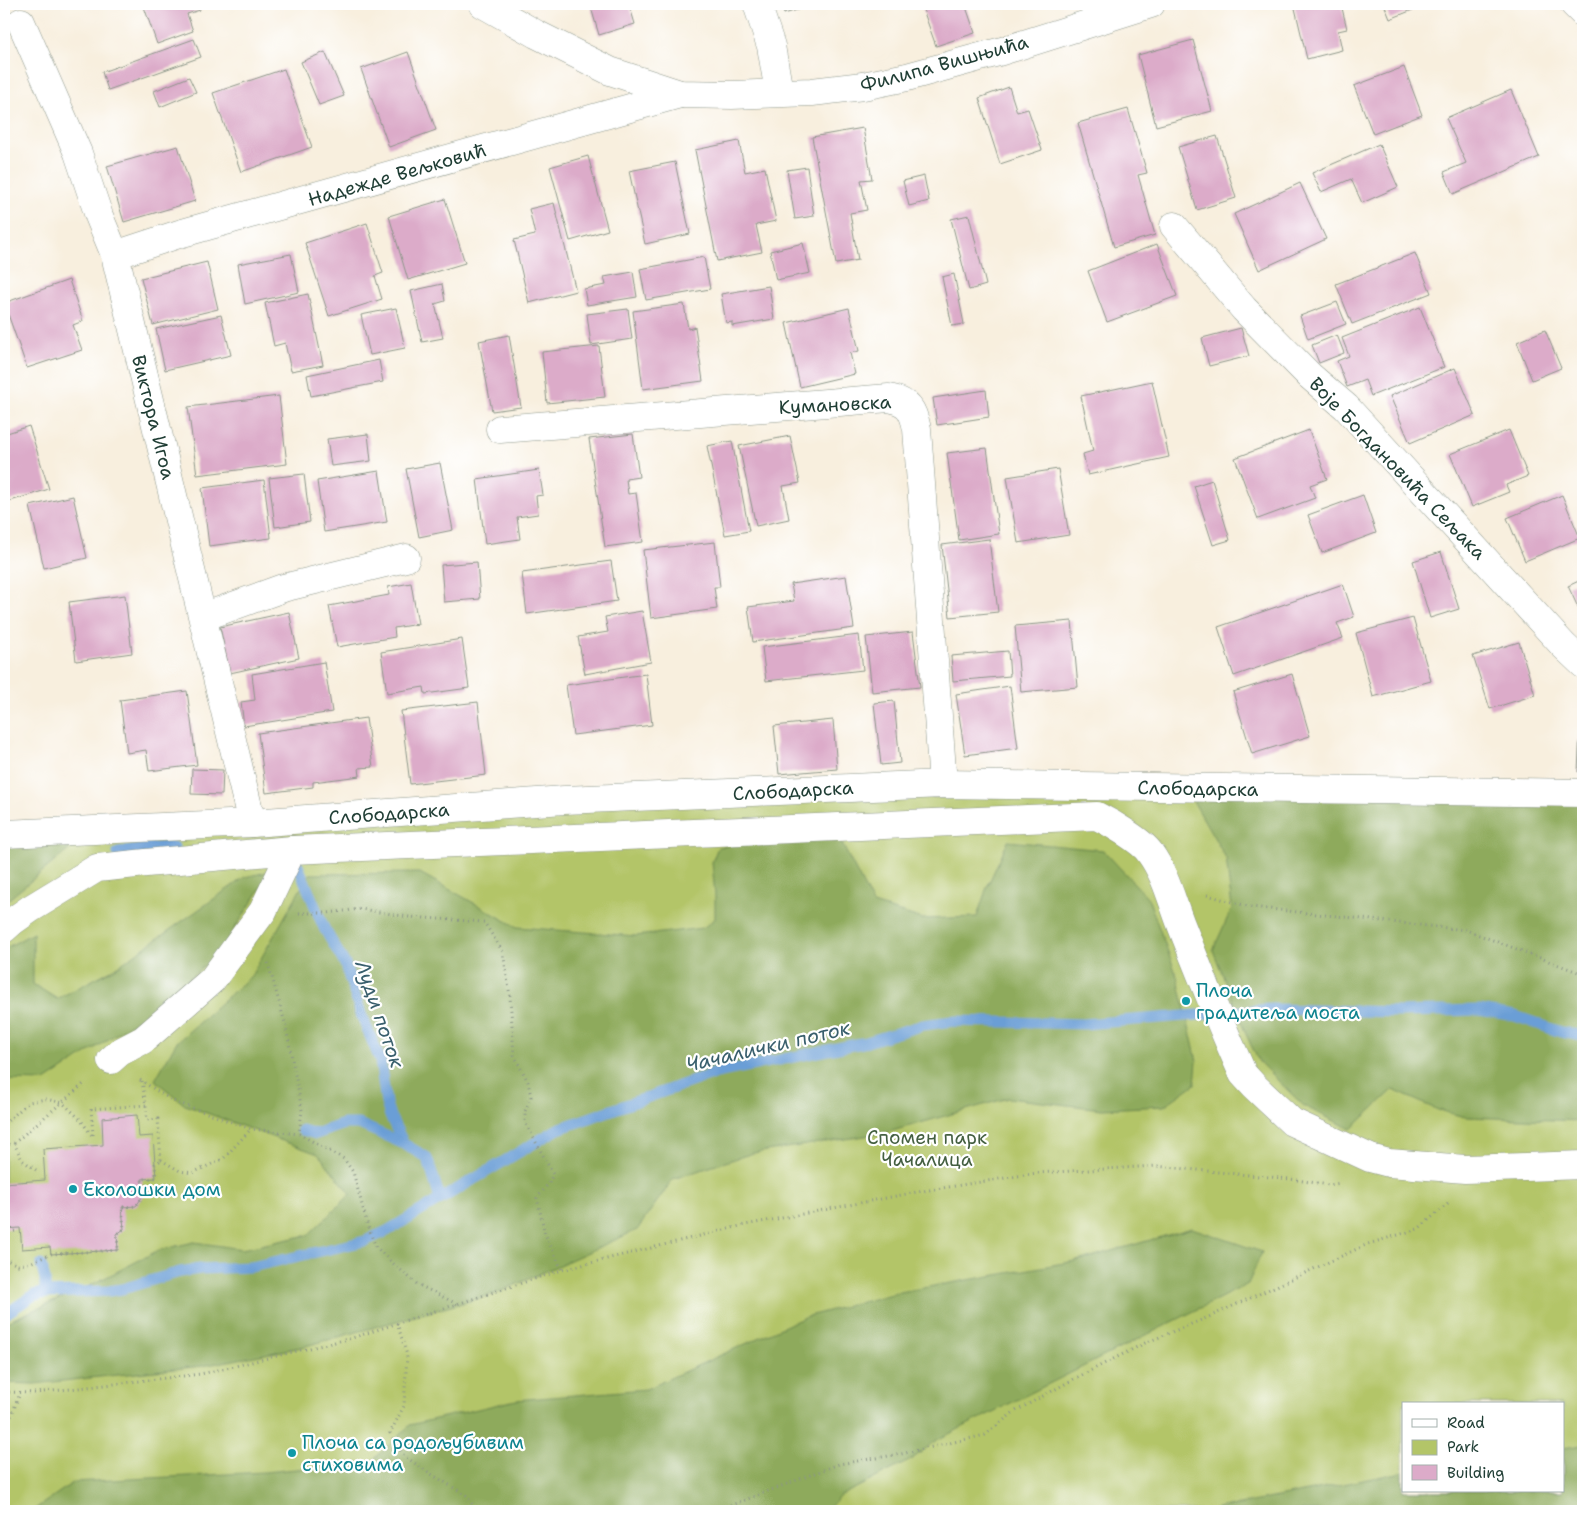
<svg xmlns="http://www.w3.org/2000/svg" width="1587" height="1515" font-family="'Shantell Sans',sans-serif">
	<rect width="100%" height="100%" fill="#fff"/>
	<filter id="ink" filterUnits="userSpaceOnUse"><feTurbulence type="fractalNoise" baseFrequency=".02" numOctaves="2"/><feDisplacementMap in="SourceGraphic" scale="10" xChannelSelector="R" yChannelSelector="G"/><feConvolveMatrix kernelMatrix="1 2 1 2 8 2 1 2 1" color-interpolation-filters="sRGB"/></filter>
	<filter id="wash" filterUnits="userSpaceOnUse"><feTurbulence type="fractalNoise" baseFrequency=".0096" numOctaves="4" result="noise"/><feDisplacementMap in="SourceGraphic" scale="20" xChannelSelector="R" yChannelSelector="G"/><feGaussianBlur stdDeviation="1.12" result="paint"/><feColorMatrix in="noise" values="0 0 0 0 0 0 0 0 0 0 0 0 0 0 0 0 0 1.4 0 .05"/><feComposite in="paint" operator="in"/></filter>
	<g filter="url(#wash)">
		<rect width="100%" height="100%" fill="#f8efde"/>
		<path fill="#b3c568" stroke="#69814e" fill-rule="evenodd" d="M1583,793V1511H4V834L564,800ZM1403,1404H1563V1491H1403Z"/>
		<g fill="#8eaa5c" stroke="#567448">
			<path d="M1185,787L1583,793V1121L1465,1117L1438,1110L1393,1090L1351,1129L1304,1106L1259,1062L1245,1032L1213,950L1232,908L1226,858Z"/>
			<path d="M93,830L4,903V834Z"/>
			<path d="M839,838L873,904L923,919L977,917L987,887L1008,841L1103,850L1148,898L1178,979L1197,1061L1195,1084L1164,1106L1102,1109L1008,1098L885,1133L753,1153L673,1179L637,1230L495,1294L302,1347L202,1366L34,1384L4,1383V1323L85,1288L159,1250L194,1242L242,1249L308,1235L351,1194L318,1154L185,1105L155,1080L176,1043L251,976L309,874L420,873L517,927L636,936L703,928L715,919V895L712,862L718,847L772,840Z"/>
			<path d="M272,871L217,956L133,1023L45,1081L4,1080V949L33,933V984L57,999L117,967L245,877Z"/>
			<path d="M1192,1228L1262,1252L1248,1284L937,1440L911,1460L840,1496L826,1511H34L35,1509L74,1482L265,1472L371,1462L410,1425L516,1400L646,1389L805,1317L900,1292L1081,1260Z"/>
			<path d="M1583,1445V1511H1207L1403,1472V1491H1563V1448Z"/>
		</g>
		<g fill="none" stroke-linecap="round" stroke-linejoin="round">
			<g stroke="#6a9ed6" stroke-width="11">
				<path d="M118,853L149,848L174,847"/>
				<path d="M297,863L324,928L345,964L361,1014L380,1060L386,1103L390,1116L404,1144L426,1157L429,1163L440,1199"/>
				<path d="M302,1130L316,1134L344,1124H359L404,1144"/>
				<path d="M41,1265L45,1279V1293"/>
				<path d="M4,1315L34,1295L45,1293L109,1291L122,1289L180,1272L200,1269L251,1267L365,1241L387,1231L558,1129L716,1073L867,1042L923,1025L953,1021L1084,1024L1272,1009L1400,1012L1479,1010L1515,1016L1561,1032L1583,1036"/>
			</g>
		</g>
		<g id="blocks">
			<g fill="#dcabc9">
				<path d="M143,4H198L200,10L187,14L193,31L157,44Z"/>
				<path d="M590,4H629L635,24L599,35Z"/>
				<path d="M781,4H817L784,14Z"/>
				<path d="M921,4H965L975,33L936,46Z"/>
				<path d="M1294,4H1341L1347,29L1338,31L1342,50L1307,59Z"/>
				<path d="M1384,4H1419L1420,7L1390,19Z"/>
				<path d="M194,39L201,57L108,90L102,72Z"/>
				<path d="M1193,40L1212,111L1156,126L1138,55Z"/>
				<path d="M325,52L344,96L319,105L301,62Z"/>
				<path d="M408,52L436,130L389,147L361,69Z"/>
				<path d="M1404,67L1422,115L1373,134L1354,86Z"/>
				<path d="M284,69L312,147L241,172L213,93Z"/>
				<path d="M189,77L196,92L160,107L154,91Z"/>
				<path d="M1009,87L1017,112L1028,109L1042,150L1000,164L979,98Z"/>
				<path d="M1511,90L1539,157L1453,194L1444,172L1466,163L1446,118Z"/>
				<path d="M1128,109L1147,173L1138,175L1155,235L1114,247L1078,123Z"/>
				<path d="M863,128L872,179L861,180L867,210L850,213L858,260L836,264L812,137Z"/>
				<path d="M1217,136L1236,198L1197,210L1178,147Z"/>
				<path d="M739,141L745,172L765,168L776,221L756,225L762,252L717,261L695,150Z"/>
				<path d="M1379,144L1398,187L1362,203L1351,179L1321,192L1312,173Z"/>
				<path d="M178,146L195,201L124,222L107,166Z"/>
				<path d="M588,156L608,230L570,241L550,167Z"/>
				<path d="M675,162L690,234L645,244L629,171Z"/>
				<path d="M807,167L814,216L795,219L787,170Z"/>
				<path d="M924,176L929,201L909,206L903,181Z"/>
				<path d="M1300,183L1326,239L1259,270L1234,214Z"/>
				<path d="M445,199L465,263L408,280L389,216Z"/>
				<path d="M554,203L576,291L529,303L514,240L535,235L529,209Z"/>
				<path d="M969,215L986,285L969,290L951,219Z"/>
				<path d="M367,223L383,273L375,276L382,299L329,316L305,243Z"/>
				<path d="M803,243L810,273L776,280L770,251Z"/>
				<path d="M1157,244L1177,296L1107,322L1088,271Z"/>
				<path d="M1415,253L1431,293L1352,324L1336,284Z"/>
				<path d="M291,254L299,292L245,304L238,264Z"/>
				<path d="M704,257L710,289L646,300L640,269Z"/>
				<path d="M207,262L218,309L153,325L141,278Z"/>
				<path d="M633,272L637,297L587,305L584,289L606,285L604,277Z"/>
				<path d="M954,274L964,324L952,326L942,277Z"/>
				<path d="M69,280L83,321L73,325L82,350L27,368L4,303Z"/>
				<path d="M442,284L445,301L435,304L443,338L422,342L411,291Z"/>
				<path d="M769,286L774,319L732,326V322L726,323L721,294Z"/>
				<path d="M308,294L323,365L291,371L285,343L274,346L265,303Z"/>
				<path d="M1337,302L1346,324L1308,339L1300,316Z"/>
				<path d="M684,304L688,329L695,327L703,381L643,389L633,311Z"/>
				<path d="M1420,307L1444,367L1371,396L1365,380L1347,387L1337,361L1349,356L1342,338Z"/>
				<path d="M396,308L405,348L370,355L361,315Z"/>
				<path d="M849,308L859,351L850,353L855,374L800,387L786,323Z"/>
				<path d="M628,309L632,339L591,345L587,314Z"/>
				<path d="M221,315L231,355L165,370L156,329Z"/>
				<path d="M1241,328L1249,356L1209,366L1202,338Z"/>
				<path d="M1545,330L1561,368L1532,380L1517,342Z"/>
				<path d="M509,335L521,407L492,411L479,341Z"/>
				<path d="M1337,335L1344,353L1319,363L1312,345Z"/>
				<path d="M599,346L605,397L547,403L542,352Z"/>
				<path d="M379,360L383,382L311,396L307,375Z"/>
				<path d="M1455,368L1475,415L1410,443L1390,396Z"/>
				<path d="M1152,381L1169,457L1088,475L1083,454L1093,451L1081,396Z"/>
				<path d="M986,390L989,417L937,425L933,398Z"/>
				<path d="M279,396L287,464L197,475L188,407Z"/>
				<path d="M29,426L49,489L4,503V434Z"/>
				<path d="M1309,430L1327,479L1310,485L1315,498L1258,519L1235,458Z"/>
				<path d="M1509,430L1528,476L1506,485L1509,492L1472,507L1450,454Z"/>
				<path d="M368,434L371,461L331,466L327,439Z"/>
				<path d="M633,434L639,477L626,479L628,494L636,493L643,542L605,547L589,439Z"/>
				<path d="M790,436L800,483L783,486L789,519L756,526L739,446Z"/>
				<path d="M732,441L749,531L725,535L707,446Z"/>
				<path d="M987,448L999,534L959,540L947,453Z"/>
				<path d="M440,463L453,530L419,537L406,469Z"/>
				<path d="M1058,469L1069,535L1018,543L1007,477Z"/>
				<path d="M539,470L543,495L536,496L538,514L517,517L520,539L485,544L477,479Z"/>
				<path d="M379,471L387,522L324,532L317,481Z"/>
				<path d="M304,474L310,522L275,527L269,478Z"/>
				<path d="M264,480L271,538L209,546L202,488Z"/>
				<path d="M1212,480L1230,540L1213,545L1194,486Z"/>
				<path d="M1363,495L1376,533L1322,553L1308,515Z"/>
				<path d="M1562,495L1580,538L1525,561L1507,518Z"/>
				<path d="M73,496L87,558L44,568L30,506Z"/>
				<path d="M989,539L998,612L950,617L942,545Z"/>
				<path d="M715,542L720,587H714L717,609L651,618L643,550Z"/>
				<path d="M1441,552L1459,609L1430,618L1413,561Z"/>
				<path d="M611,561L617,601L527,614L522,573Z"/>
				<path d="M477,562L480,599L444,602L441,565Z"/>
				<path d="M846,576L854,628L753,642L748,607L794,601L791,584Z"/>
				<path d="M1583,579V618L1568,586Z"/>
				<path d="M411,583L418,624L394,628L395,637L337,647L329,606L389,595L388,587Z"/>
				<path d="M1343,584L1354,617L1337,623L1343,638L1234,676L1218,627Z"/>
				<path d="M125,595L132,653L76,661L69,602Z"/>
				<path d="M642,611L651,662L585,674L578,637L608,632L605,617Z"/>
				<path d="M289,612L299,658L230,673L220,627Z"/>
				<path d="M1413,618L1431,681L1373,697L1356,633Z"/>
				<path d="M1072,621L1078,687L1021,692L1015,626Z"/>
				<path d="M913,632L920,687L872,692L866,637Z"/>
				<path d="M859,635L863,670L766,681L762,647Z"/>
				<path d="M462,639L469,688L425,694L424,687L387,693L381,652Z"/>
				<path d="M1519,642L1535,695L1490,709L1473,656Z"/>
				<path d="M1008,651L1010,676L953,681L951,656Z"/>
				<path d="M324,662L332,712L244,726L241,702L255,700L252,674Z"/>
				<path d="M646,674L652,725L573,735L566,685Z"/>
				<path d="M1292,674L1310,736L1252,754L1233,692Z"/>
				<path d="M1010,686L1018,748L965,755L956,694Z"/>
				<path d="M187,691L197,765L149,771L146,750L127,753L120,700Z"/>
				<path d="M894,701L900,763L881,765L874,703Z"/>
				<path d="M478,702L486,775L410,784L401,711Z"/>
				<path d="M366,718L373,767L359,768L360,776L313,782V787L266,793L258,733Z"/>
				<path d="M833,720L837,769L779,774L774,726Z"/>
				<path d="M1580,729H1583V772H1578Z"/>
				<path d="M192,769L223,770L222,795L191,794Z"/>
				<path d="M137,1115L139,1137L153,1136L156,1178L142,1179L143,1196L136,1206L122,1207L124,1229L117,1234L118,1250L51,1254L50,1247L22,1249L20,1228L4,1229V1183L45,1180L43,1149L103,1145L102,1118Z"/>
			</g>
		</g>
	</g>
	<g filter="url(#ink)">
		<use href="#blocks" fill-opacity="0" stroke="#8c9689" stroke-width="1"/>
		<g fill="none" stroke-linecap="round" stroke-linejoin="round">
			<defs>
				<g id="minor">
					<path d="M483,4L536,34L610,71L680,94L732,95L812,92L863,86L907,77L1002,51L1151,4"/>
					<path d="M757,4L771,46L779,92"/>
					<path d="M1574,4L1583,13"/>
					<path d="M21,22L78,153L99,216L115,255L252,823"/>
					<path d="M1174,226L1244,309L1310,376L1346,407L1563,645L1583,664"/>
					<path d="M115,255L179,234L680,94"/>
					<path d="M500,429L889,398C909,402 913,410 917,429L943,784"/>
					<path d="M203,617L283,588L406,558"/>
					<path d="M4,834L252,823L564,800L943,784L1583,793"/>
					<path d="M4,929L13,921L30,909L97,868L146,863L292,850L1097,816C1111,823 1142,841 1150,853C1166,875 1172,902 1182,927C1200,973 1219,1020 1239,1065L1243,1074L1254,1086L1292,1122L1370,1158L1389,1163L1465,1169L1583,1165"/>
					<path d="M111,1060L120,1052L143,1040L212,980L263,911L292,850"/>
				</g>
			</defs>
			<use href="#minor" stroke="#8c9689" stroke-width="29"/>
			<g stroke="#8c9689" stroke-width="3" stroke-dasharray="1 4" stroke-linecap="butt">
				<path d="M1207,895L1251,907L1466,930L1583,974"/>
				<path d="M299,913H327L361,909L409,917L484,922L503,952L510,996L514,1055L528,1082L531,1097L525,1111V1122L553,1174L549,1183L537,1198L545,1234L562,1270"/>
				<path d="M268,963L285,1023L302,1110L299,1134"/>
				<path d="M4,1004C8,1019 7,1030 4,1045"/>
				<path d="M140,1080L173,1101L251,1129L299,1134L344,1159L353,1172L369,1230L376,1247L388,1259L417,1284L457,1304"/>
				<path d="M142,1081L146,1105L147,1120L158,1119L161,1160"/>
				<path d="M4,1124L29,1102L46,1099L63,1103L80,1119L93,1137"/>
				<path d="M93,1135L91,1109L146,1105"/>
				<path d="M14,1143L22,1160L36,1170"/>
				<path d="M4,1146L14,1143L86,1082"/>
				<path d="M161,1160L180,1171L192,1173L223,1159L251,1129"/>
				<path d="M4,1232L17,1231"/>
				<path d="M4,1259L18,1265L30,1263L51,1254L118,1250L117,1234L124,1229L122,1207L136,1206L143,1196L142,1179L156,1178L155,1164L161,1160"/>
				<path d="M397,1323L407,1355L404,1406L390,1433L404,1456L431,1474L466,1495L477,1511"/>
				<path d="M4,1392L35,1393L201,1374L352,1338L562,1270L740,1226L917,1192L1037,1173L1156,1166L1290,1179L1329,1185L1341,1183"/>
				<path d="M4,1435L20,1393"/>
				<path d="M716,1511L839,1464L901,1454L985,1435L1014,1412L1074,1379L1145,1343L1211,1316L1368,1244L1418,1229L1449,1203"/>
			</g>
			<use href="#minor" stroke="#fff" stroke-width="28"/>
		</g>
	</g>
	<g fill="#0f9aa8" stroke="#fff" stroke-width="2">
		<circle cx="1186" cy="1001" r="5"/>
		<circle cx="73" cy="1189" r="5"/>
		<circle cx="292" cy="1453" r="5"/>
	</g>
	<g text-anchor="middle" stroke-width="4.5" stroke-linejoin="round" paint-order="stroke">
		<g font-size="19" fill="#1f3d34" stroke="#fff">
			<text transform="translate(944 63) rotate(-15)" y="7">Филипа Вишњића</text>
			<text transform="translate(397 174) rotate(-16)" y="7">Надежде Вељковић</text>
			<text transform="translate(835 404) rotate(-3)" y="7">Кумановска</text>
			<text transform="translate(154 417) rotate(76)" y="7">Виктора Игоа</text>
			<text transform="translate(1398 468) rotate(46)" y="7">Воје Богдановића Сељака</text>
			<text transform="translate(1198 788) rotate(1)" y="7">Слободарска</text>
			<text transform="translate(793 790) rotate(-3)" y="7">Слободарска</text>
			<text transform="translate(389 813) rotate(-4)" y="7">Слободарска</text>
		</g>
		<g font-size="19" fill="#0d838f" stroke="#fff" text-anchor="start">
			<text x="1196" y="997">Плоча<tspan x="1196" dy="22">градитеља моста</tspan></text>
			<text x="83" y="1196">Еколошки дом</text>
			<text x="302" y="1449">Плоча са родољубивим<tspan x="302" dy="22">стиховима</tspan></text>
		</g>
		<g font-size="19" fill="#445f41" stroke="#fff">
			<text x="927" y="1144">Спомен парк<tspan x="927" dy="22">Чачалица</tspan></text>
		</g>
		<g font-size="20" font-style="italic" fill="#395f6d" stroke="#fff">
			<text transform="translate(380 1014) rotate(71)" y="7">Луди поток</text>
			<text transform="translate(768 1046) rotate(-13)" y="7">Чачалички поток</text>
		</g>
	</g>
	<rect width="1587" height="1515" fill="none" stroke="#fff" stroke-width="20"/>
	<rect x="1402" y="1402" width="162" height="90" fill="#ffffff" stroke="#a5b1ae"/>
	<rect x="1412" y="1419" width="25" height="8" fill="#ffffff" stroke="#a5b1ae"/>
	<text x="1447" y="1428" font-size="15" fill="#1f3d34">Road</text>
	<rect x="1412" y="1440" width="25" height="15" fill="#b3c568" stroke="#a5b1ae"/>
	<text x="1447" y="1452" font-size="15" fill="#1f3d34">Park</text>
	<rect x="1412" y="1465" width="25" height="15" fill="#dcabc9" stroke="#a5b1ae"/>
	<text x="1447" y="1478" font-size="15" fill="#1f3d34">Building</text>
</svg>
